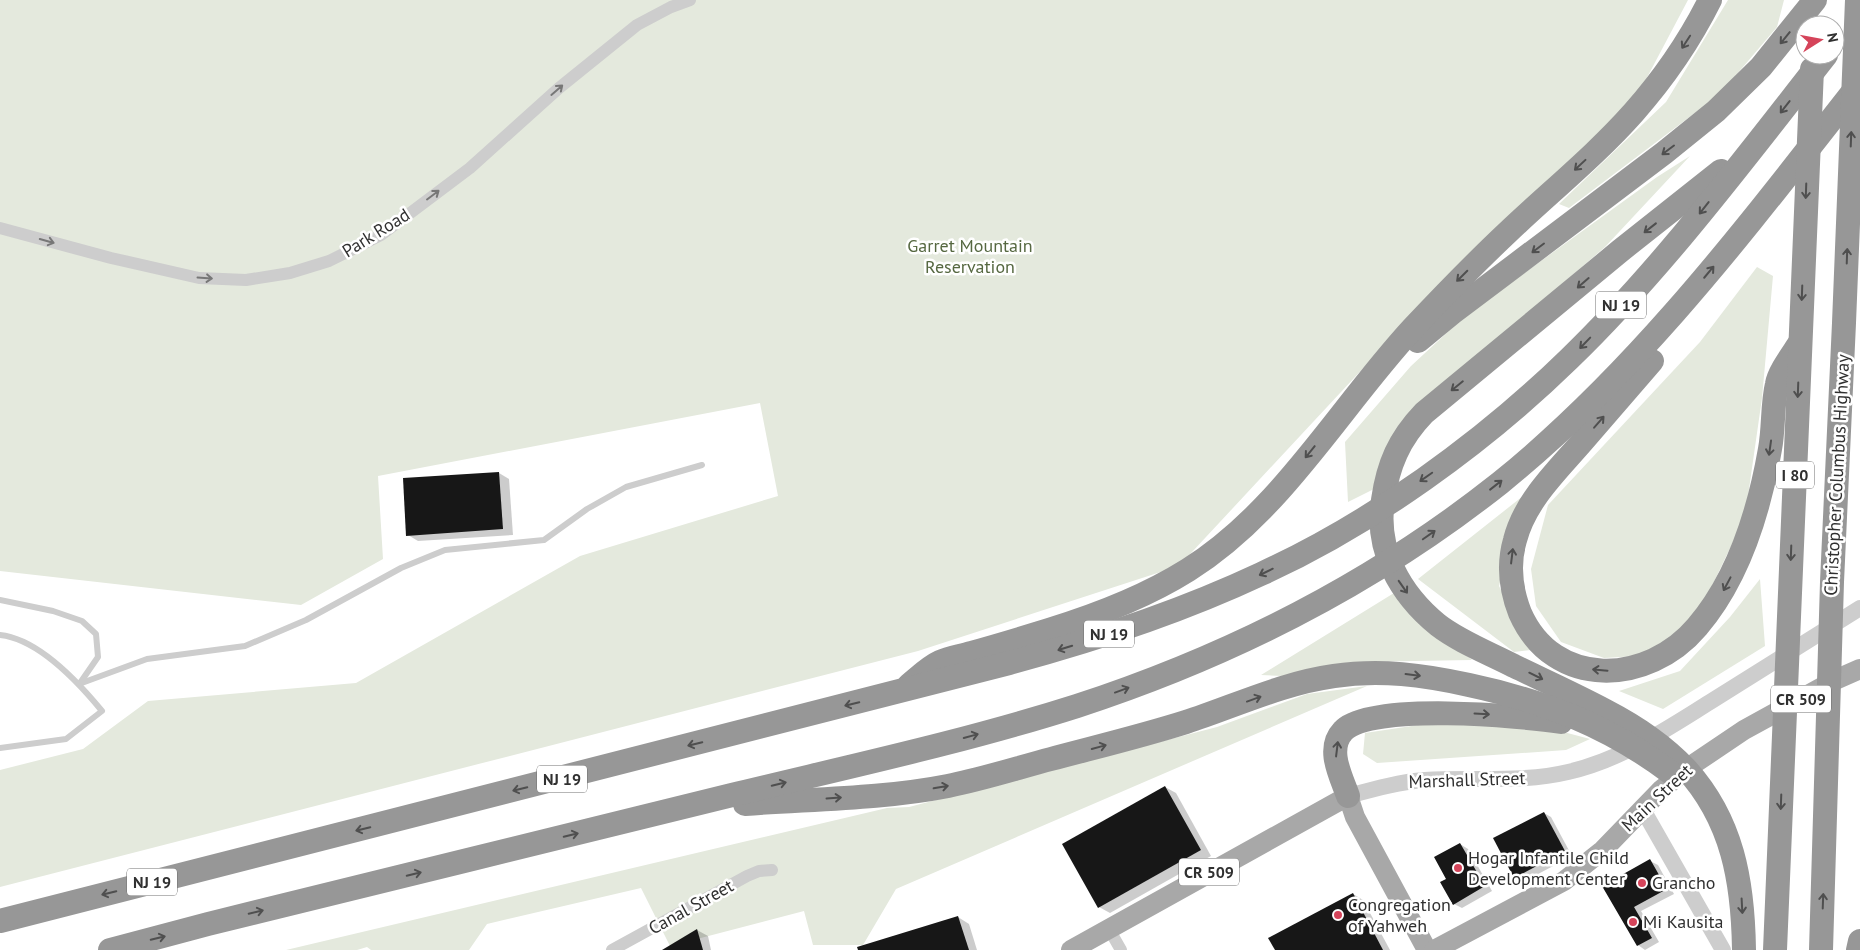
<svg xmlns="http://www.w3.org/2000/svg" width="1860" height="950" font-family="'PT Sans',sans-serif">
	<rect width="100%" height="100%" fill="#fff"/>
	<g fill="#e4e9dd">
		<path d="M0,0H1688L1633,104L1462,262L1179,566L918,651L0,887V770L83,749L148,701L356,683L580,556L778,496L760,403L378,476L383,559L301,605L0,571Z"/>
		<path d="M1728,0H1784L1777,27L1720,94L1569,208L1559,204L1666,102Z"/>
		<path d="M1690,156L1605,247L1398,426L1380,486L1348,502L1345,442L1411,366L1465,316L1657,177Z"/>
		<path d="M1757,267L1773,276L1762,398L1745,517L1699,613L1654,655L1604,658L1561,642L1536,606L1531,569L1548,505L1700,342Z"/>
		<path d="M1523,496L1499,586L1531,650L1514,652L1418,579Z"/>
		<path d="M1760,579L1765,646L1663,709L1619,691L1680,671L1730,617Z"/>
		<path d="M1394,593L1472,660L1356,662L1283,676L1261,675Z"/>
		<path d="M1367,686L896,889L863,945H813L804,911L670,946L641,888L487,924L469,950H371L367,947L357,950H286L887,808L909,807L1217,727L1307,694Z"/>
		<path d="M1526,722L1590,739L1566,750L1377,763L1363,754L1365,733L1425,724Z"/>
	</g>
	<g fill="#0003">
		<path d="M499,473L509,479L513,535L418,541L408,535Z"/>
		<path d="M1165,787L1176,793L1211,856L1110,913L1099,907Z"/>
		<path d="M1544,813L1551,817L1572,856L1523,882L1515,877Z"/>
		<path d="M1460,844L1468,849L1492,891L1462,908L1454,904Z"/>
		<path d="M1650,861L1658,865L1674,894L1641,911L1659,942L1645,950L1638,945L1603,886Z"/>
		<path d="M1353,894L1363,900L1390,950H1276Z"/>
		<path d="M958,917L969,924L977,950H873Z"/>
		<path d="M697,930L708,936L711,950H664Z"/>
	</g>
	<g fill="#171717">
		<path d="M499,472L503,529L406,536L403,478Z"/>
		<path d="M1165,786L1201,850L1098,908L1062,844Z"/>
		<path d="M1544,812L1565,851L1514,878L1493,838Z"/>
		<path d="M1460,843L1485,886L1453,905L1440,882L1446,879L1434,857Z"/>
		<path d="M1650,859L1667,889L1634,907L1652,938L1637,946L1602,886Z"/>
		<path d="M1353,893L1383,950H1275L1268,938Z"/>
		<path d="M958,916L969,950H858L857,947Z"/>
		<path d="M697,929L703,950H662Z"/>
	</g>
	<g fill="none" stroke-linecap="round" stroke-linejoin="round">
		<g stroke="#cdcdcd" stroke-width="6">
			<path d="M0,600L53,611L82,621L96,634L98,657L80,683"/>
			<path d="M0,635C38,639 79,683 102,711L66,739L0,748"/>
			<path d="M79,684L147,659L245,646L306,620L401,568L445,550L544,540L587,509L626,487L702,465"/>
		</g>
		<g stroke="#cdcdcd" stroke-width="12">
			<path d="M0,228L111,258L199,278L246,280L290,273L329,261L381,235L470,168L559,88L637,25L671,7L690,0"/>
			<path d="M1109,929L1121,950"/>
			<path d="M612,950L747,876L759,871L772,870"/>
		</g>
		<g stroke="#cdcdcd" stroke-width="16">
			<path d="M1348,796C1374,789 1399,782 1425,780C1473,777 1522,783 1568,772C1621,760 1665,730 1710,702C1760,671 1810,639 1860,608"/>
			<path d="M1642,808L1723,950"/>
		</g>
		<g stroke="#a8a8a8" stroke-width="20">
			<path d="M1071,950L1348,796L1355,817L1427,950"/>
			<path d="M1434,950L1564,881L1603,850L1662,789L1695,763L1744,730L1835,680L1860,669"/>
		</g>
		<g stroke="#979797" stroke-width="24">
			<path d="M1721,171L1620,251L1424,413C1399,439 1388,465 1383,500C1375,550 1400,594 1438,625C1460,642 1489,653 1514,666C1545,681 1576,695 1606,711C1635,726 1662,744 1685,768C1733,820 1743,882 1744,950"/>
			<path d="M1418,341L1452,313L1664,153L1716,111L1761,67L1815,0"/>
			<path d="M1652,361C1629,388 1605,415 1582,442C1556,472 1525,501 1515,540C1508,564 1511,590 1520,613C1554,690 1648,685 1697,627C1739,578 1759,512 1770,449C1774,428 1772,405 1777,384C1779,372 1792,355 1799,344"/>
			<path d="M909,685C919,677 929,667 940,662C949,658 961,656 971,653C997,646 1023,638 1049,630C1098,615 1145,597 1188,570C1282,511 1339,408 1413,328C1444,295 1475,263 1508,232C1550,192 1596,155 1634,112C1664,78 1690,40 1710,0"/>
			<path d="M1348,796C1341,776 1326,749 1343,731C1369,702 1523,716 1561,722"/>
			<path d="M745,804C812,799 882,799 948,786C983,779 1017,768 1051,759C1096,747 1142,736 1186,722C1235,706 1283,683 1334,676C1380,669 1424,675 1469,685C1544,701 1609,726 1671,773"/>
			<path d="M0,921L1009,663C1095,640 1180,612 1261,574C1371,524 1483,443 1569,359C1663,268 1745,158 1826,55"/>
			<path d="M110,950L208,924C383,881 557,838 732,795C847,767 964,742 1077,706C1230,656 1374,583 1500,483C1641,369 1749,224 1860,83"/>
			<path d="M1775,950L1812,69"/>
			<path d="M1821,950L1832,582L1844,323L1857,0"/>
			<path d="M1858,950L1860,941"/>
		</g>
	</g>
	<defs><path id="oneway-shaft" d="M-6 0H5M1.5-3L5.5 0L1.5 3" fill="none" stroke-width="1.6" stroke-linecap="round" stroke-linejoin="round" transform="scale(1.25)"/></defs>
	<g stroke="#4f4f4f">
		<use href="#oneway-shaft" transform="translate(1785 38) rotate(129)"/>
		<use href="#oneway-shaft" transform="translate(1686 42) rotate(123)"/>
		<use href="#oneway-shaft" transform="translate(1785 107) rotate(128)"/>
		<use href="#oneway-shaft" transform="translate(1851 139) rotate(-88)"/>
		<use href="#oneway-shaft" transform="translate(1668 150) rotate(143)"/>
		<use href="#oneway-shaft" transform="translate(1580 165) rotate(137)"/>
		<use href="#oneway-shaft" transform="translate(1806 191) rotate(92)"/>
		<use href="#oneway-shaft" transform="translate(1704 208) rotate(128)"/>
		<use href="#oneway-shaft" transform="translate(1650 228) rotate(142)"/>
		<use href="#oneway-shaft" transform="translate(1538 248) rotate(143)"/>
		<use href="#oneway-shaft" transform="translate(1847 256) rotate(-88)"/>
		<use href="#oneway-shaft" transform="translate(1709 272) rotate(-50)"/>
		<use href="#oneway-shaft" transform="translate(1462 276) rotate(135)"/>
		<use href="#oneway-shaft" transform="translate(1583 283) rotate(139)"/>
		<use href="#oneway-shaft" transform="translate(1802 293) rotate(92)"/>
		<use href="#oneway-shaft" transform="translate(1585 343) rotate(134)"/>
		<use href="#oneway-shaft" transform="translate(1457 386) rotate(141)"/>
		<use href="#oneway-shaft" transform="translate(1798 390) rotate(92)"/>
		<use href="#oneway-shaft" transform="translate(1599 422) rotate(-49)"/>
		<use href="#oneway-shaft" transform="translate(1770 448) rotate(98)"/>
		<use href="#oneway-shaft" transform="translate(1310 452) rotate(129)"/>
		<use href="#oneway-shaft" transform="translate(1426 477) rotate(145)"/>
		<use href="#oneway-shaft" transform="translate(1496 485) rotate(-38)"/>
		<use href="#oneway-shaft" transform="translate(1429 535) rotate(-35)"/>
		<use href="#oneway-shaft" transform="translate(1791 553) rotate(92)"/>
		<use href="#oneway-shaft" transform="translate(1512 556) rotate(-83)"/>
		<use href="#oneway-shaft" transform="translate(1266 572) rotate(154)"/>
		<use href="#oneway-shaft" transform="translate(1727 584) rotate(118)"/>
		<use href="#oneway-shaft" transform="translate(1403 587) rotate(55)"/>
		<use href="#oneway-shaft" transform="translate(1065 648) rotate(163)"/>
		<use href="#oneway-shaft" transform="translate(1600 670) rotate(-175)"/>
		<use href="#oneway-shaft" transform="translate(1413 675) rotate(7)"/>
		<use href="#oneway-shaft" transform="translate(1536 676) rotate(26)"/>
		<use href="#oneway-shaft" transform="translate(1122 690) rotate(-20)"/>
		<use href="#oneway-shaft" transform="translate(1254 699) rotate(-20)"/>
		<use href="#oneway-shaft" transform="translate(852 704) rotate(166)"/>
		<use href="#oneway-shaft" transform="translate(1482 714) rotate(3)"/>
		<use href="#oneway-shaft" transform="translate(971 736) rotate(-15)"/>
		<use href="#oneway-shaft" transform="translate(695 744) rotate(166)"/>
		<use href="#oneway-shaft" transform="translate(1099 747) rotate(-15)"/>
		<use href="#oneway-shaft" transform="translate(1337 749) rotate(-83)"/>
		<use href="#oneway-shaft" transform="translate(779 784) rotate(-14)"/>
		<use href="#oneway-shaft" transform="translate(941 787) rotate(-10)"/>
		<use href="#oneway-shaft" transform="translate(520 789) rotate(166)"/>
		<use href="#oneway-shaft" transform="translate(834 798) rotate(-4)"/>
		<use href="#oneway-shaft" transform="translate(1781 802) rotate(92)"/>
		<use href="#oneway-shaft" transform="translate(363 829) rotate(166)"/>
		<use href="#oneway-shaft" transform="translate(571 835) rotate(-14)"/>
		<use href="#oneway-shaft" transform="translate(414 874) rotate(-14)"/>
		<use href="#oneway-shaft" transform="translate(109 893) rotate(166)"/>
		<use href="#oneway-shaft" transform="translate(1823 901) rotate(-88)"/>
		<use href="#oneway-shaft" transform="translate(1742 906) rotate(87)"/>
		<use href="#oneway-shaft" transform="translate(256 912) rotate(-14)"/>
		<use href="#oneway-shaft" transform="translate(158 938) rotate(-14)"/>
	</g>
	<g stroke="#777">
		<use href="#oneway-shaft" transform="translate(557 90) rotate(-41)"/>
		<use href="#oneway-shaft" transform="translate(433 195) rotate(-37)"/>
		<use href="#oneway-shaft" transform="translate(47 241) rotate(16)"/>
		<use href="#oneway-shaft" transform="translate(205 278) rotate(4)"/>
	</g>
	<g fill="#d5445a" stroke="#fff" stroke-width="2">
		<circle cx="1458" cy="868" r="5"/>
		<circle cx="1642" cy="883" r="5"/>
		<circle cx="1338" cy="915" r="5"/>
		<circle cx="1633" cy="922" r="5"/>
	</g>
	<g text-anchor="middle" stroke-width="5" stroke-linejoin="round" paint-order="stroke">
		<g fill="#fff" stroke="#6e6e6e" stroke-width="1">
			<rect x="1596" y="291.5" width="50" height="27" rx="4"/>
			<rect x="1776" y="461.5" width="38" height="27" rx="4"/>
			<rect x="1084" y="620.5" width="50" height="27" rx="4"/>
			<rect x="1771" y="685.5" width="60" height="27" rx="4"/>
			<rect x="537" y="765.5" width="50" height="27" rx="4"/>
			<rect x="1179" y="858.5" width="60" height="27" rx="4"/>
			<rect x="127" y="868.5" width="50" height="27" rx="4"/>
		</g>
		<g font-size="16" font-weight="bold" fill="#303030">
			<text x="1621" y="311">NJ 19</text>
			<text x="1795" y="481">I 80</text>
			<text x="1109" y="640">NJ 19</text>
			<text x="1801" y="705">CR 509</text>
			<text x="562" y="785">NJ 19</text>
			<text x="1209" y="878">CR 509</text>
			<text x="152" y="888">NJ 19</text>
		</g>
		<g font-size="18" fill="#303030" stroke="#fff">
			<text transform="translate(376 233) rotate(-32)" y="6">Park Road</text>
			<text transform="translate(1837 475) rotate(-87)" y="6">Christopher Columbus Highway</text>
			<text transform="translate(1467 780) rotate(-2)" y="6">Marshall Street</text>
			<text transform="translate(1657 798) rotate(-43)" y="6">Main Street</text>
			<text transform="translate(691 907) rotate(-29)" y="6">Canal Street</text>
		</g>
		<g font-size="18" fill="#566841" stroke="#fff">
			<text x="970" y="252">Garret Mountain<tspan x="970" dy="21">Reservation</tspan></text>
		</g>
		<g font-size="18" fill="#303030" stroke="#fff" text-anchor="start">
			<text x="1468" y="864">Hogar Infantile Child<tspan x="1468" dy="21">Development Center</tspan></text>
			<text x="1652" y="889">Grancho</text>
			<text x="1348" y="911">Congregation<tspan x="1348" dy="21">of Yahweh</tspan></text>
			<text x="1643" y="928">Mi Kausita</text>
		</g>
	</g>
	<g transform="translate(1820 40) rotate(79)"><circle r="24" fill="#ffffff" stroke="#acacac"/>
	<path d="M0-4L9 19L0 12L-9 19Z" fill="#d5445a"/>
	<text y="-8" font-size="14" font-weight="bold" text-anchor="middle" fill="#303030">N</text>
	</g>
</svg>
